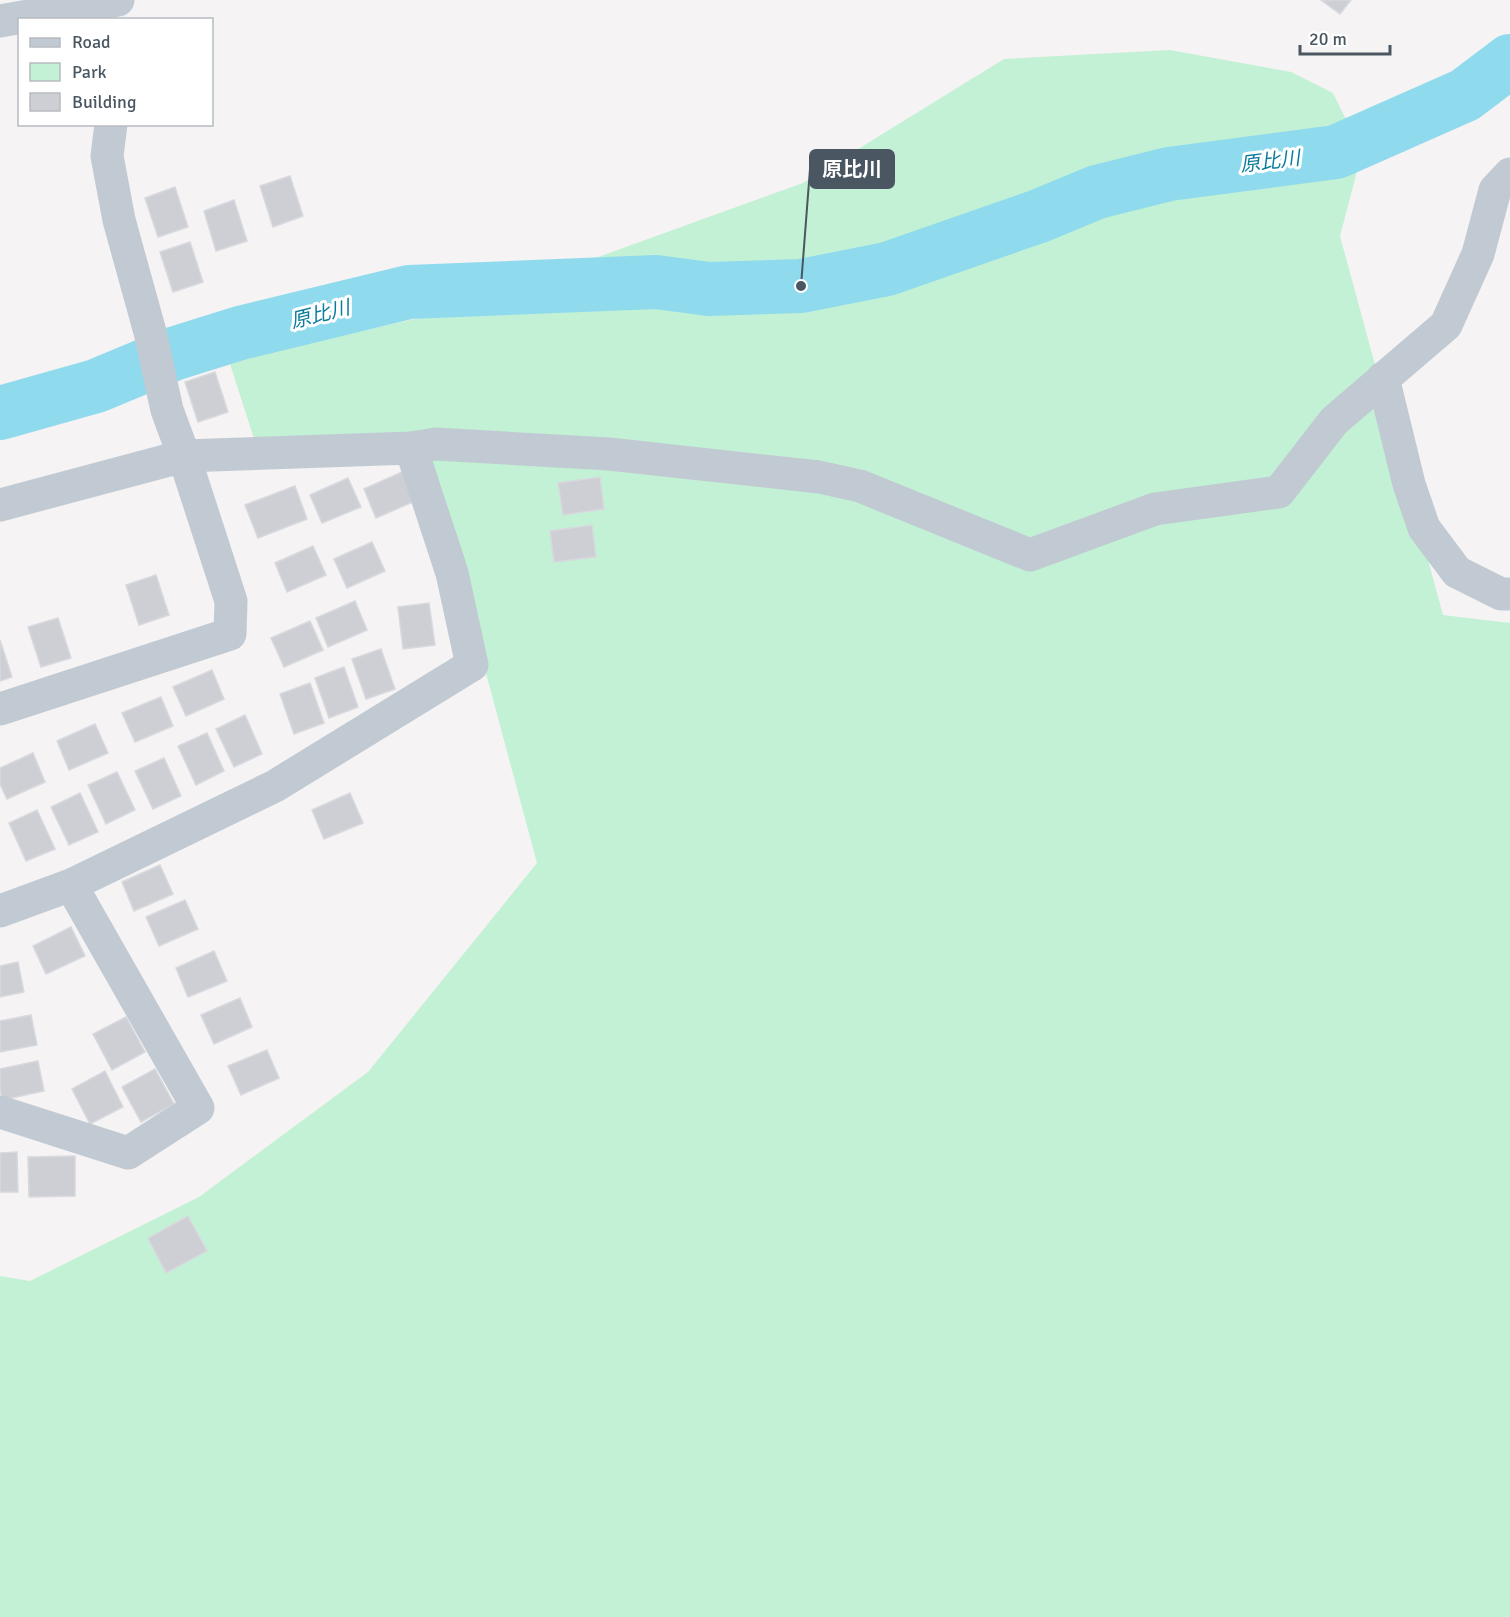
<svg xmlns="http://www.w3.org/2000/svg" width="1510" height="1617" font-family="Signika,'Noto Sans JP',sans-serif">
	<rect width="100%" height="100%" fill="#f5f3f3"/>
	<path fill="#c3f1d5" d="M1170,50L1291,72L1333,93L1362,152L1340,236L1443,615L1510,623V1617H0V1276L30,1281L199,1197L368,1072L537,863L430,465L259,454L229,361L446,312L803,183L1004,59Z"/>
	<g fill="none" stroke-linecap="round" stroke-linejoin="round">
		<path stroke="#90daee" stroke-width="54" d="M0,413L96,386L173,354L240,333L409,292L656,282L709,289L801,286L887,269L1039,216L1097,192L1169,174L1336,152L1465,95L1510,61"/>
	</g>
	<g fill="#cdcfd5" stroke="#d7d9de" stroke-width="1.5">
		<path d="M1321,0H1351L1340,14Z"/>
		<path d="M290,176L303,216L273,227L260,186Z"/>
		<path d="M175,187L188,227L158,237L145,198Z"/>
		<path d="M234,200L247,241L216,251L204,211Z"/>
		<path d="M190,242L203,282L173,292L160,252Z"/>
		<path d="M215,372L228,412L198,422L185,382Z"/>
		<path d="M402,472L415,501L376,518L364,489Z"/>
		<path d="M600,477L604,509L563,515L558,483Z"/>
		<path d="M348,478L361,507L322,523L310,495Z"/>
		<path d="M295,486L307,519L258,538L245,505Z"/>
		<path d="M592,525L596,557L554,562L550,531Z"/>
		<path d="M372,542L385,571L347,588L334,559Z"/>
		<path d="M313,546L326,575L287,592L275,563Z"/>
		<path d="M156,575L169,615L139,625L126,585Z"/>
		<path d="M355,601L367,630L328,647L316,618Z"/>
		<path d="M429,603L435,645L403,649L398,607Z"/>
		<path d="M58,618L71,658L41,667L28,627Z"/>
		<path d="M310,621L323,650L284,667L271,638Z"/>
		<path d="M0,640L12,677L0,681Z"/>
		<path d="M381,649L395,689L366,699L352,659Z"/>
		<path d="M344,667L358,707L329,718L315,678Z"/>
		<path d="M212,670L224,699L186,716L173,687Z"/>
		<path d="M310,683L324,723L294,734L280,694Z"/>
		<path d="M161,697L173,726L135,742L122,713Z"/>
		<path d="M245,715L262,754L234,767L216,729Z"/>
		<path d="M95,724L108,753L69,770L57,741Z"/>
		<path d="M207,733L224,771L196,785L178,746Z"/>
		<path d="M33,753L45,782L7,799L0,784V768Z"/>
		<path d="M164,758L181,796L153,809L135,771Z"/>
		<path d="M117,772L135,810L106,824L88,785Z"/>
		<path d="M80,793L98,832L69,845L51,807Z"/>
		<path d="M350,793L363,823L324,839L312,810Z"/>
		<path d="M37,810L55,849L26,861L9,823Z"/>
		<path d="M160,865L173,894L134,911L122,882Z"/>
		<path d="M185,900L198,929L159,946L146,917Z"/>
		<path d="M71,927L85,956L46,974L33,946Z"/>
		<path d="M214,951L227,981L188,997L176,968Z"/>
		<path d="M18,962L24,992L0,997V966Z"/>
		<path d="M240,998L252,1027L214,1044L201,1015Z"/>
		<path d="M31,1015L37,1045L0,1052V1021Z"/>
		<path d="M126,1017L145,1052L112,1070L93,1034Z"/>
		<path d="M267,1050L279,1078L241,1095L228,1066Z"/>
		<path d="M38,1061L44,1091L2,1100L0,1087V1069Z"/>
		<path d="M155,1069L174,1104L141,1122L122,1087Z"/>
		<path d="M105,1071L123,1107L90,1124L72,1089Z"/>
		<path d="M17,1152L18,1192H0V1153Z"/>
		<path d="M75,1156V1196L29,1197L28,1157Z"/>
		<path d="M188,1216L207,1251L166,1273L148,1238Z"/>
	</g>
	<g fill="none" stroke-linecap="round" stroke-linejoin="round">
		<g stroke="#c1cad2" stroke-width="33">
			<path d="M0,21L118,0"/>
			<path d="M1383,378L1409,484L1424,528L1457,572L1501,594H1510"/>
			<path d="M0,505L184,456L411,448L436,444L609,454L819,477L860,486L1030,555L1155,509L1279,492L1334,421L1446,325L1478,254L1495,190L1510,174"/>
			<path d="M0,709L230,634L231,601L184,456L167,410L150,332L119,220L107,156L111,124"/>
			<path d="M0,911L71,885L275,786L472,665L452,573L411,448"/>
			<path d="M0,1112L128,1153L198,1108L71,885"/>
		</g>
	</g>
	<g text-anchor="middle" stroke-width="6" stroke-linejoin="round" paint-order="stroke">
		<g font-size="20" font-style="italic" fill="#0c7c9b" stroke="#fff">
			<text transform="translate(1270 161) rotate(-7)" y="7">原比川</text>
			<text transform="translate(320 314) rotate(-14)" y="7">原比川</text>
		</g>
	</g>
	<path fill="none" stroke="#4a5661" stroke-width="2" d="M801 286L810 169"/>
	<circle fill="#4a5661" stroke="#fff" stroke-width="2" cx="801" cy="286" r="6"/>
	<rect fill="#4a5661" stroke="#4a5661" stroke-width="2" x="810" y="150" width="84" height="38" rx="6"/>
	<g font-size="20" text-anchor="middle" font-weight="bold" fill="#fff">
		<text x="852" y="176">原比川</text>
	</g>
	<rect x="18" y="18" width="195" height="108" fill="#ffffff" stroke="#b7bbc0" stroke-width="1.5"/>
	<rect x="30" y="38" width="30" height="9" fill="#c1cad2" stroke="#b7bbc0" stroke-width="1.5"/>
	<text x="72" y="48" font-size="18" fill="#4a5661">Road</text>
	<rect x="30" y="63" width="30" height="18" fill="#c3f1d5" stroke="#b7bbc0" stroke-width="1.5"/>
	<text x="72" y="78" font-size="18" fill="#4a5661">Park</text>
	<rect x="30" y="93" width="30" height="18" fill="#cdcfd5" stroke="#b7bbc0" stroke-width="1.5"/>
	<text x="72" y="108" font-size="18" fill="#4a5661">Building</text>
	<path d="M1300 45v9h90v-9" fill="none" stroke="#4a5661" stroke-width="3"/>
	<text x="1309" y="45" font-size="18" fill="#4a5661" stroke="#ffffff" stroke-width="4.5" paint-order="stroke">20 m</text>
</svg>
